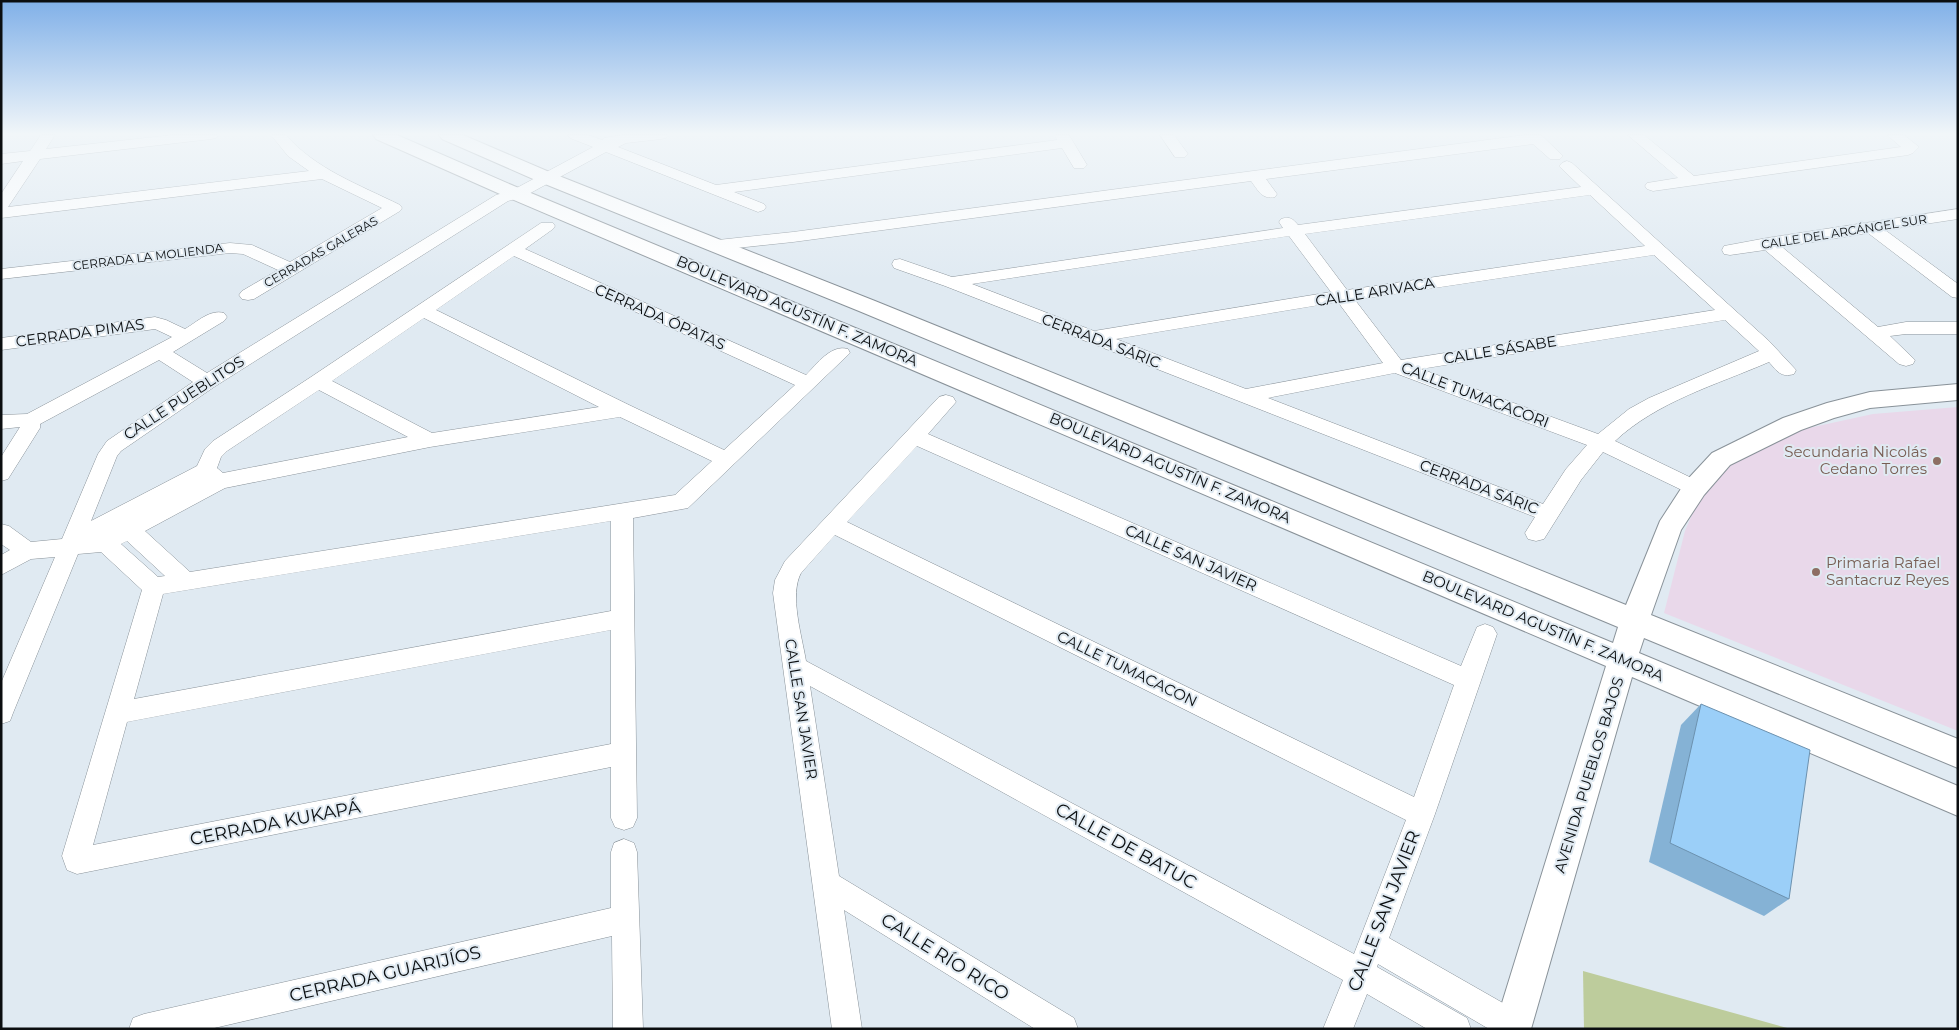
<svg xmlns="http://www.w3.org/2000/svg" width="1959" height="1030" font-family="Montserrat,sans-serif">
	<rect width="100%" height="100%" fill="#e0eaf2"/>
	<path fill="#e9d8ea" d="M1958,407V731L1664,613L1685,531L1696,505L1730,463L1762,446L1804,429L1873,414Z"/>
	<path fill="#bdcc9c" d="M1583,971L1791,1029H1584Z"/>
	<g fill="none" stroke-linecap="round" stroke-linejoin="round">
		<defs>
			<g id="minor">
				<path d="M41,135H55L46,149L173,135H218L216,138L211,139L40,159L8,207L309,171L288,156L271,135H286C315,169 360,185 400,205L402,208L400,211L254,299L248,300L242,299L239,295L242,291L278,270L243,254L230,253L1,279V269L230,243L252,245L290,262L382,208L322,179L1,218V194L23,161L1,164V154L30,151Z"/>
				<path d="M568,135H588L602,140L604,138L622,135H668L666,138L661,139L626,143L618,147L716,185L1057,140L1055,135H1069L1087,165L1084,168H1074L1062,148L734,192L764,204L766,207L764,210L758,212L606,152L523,197L508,201L214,387L121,451L117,456L91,521L197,466L205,449L213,441L311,377L541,223H553L555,226L553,229L525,249L806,375C817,364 831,344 848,349L850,353L688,508L633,518L637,818L633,827L624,830L615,827L611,818V767L77,874L67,870L62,856L142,590L101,552L78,554L13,713L10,721L1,724V683L55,557L31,559L1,575V555L10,550L1,544V524L9,526L31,542L62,539L98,454L107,441L193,382L159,360L40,424V428L8,479L1,481V457L20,427L1,429V415L27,414L172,337L155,329L1,350V338L155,317L166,320L185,329C197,322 210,309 224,313L227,317L224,321L173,352L207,373L496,195L511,191L593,147L570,138ZM514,256L795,385L724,450L629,405L436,310ZM424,318L599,407L432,433L332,381ZM319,390L408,437L223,473L217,468L221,457L227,451ZM620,417L712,461L675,495L190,572L145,531L225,488L430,447ZM611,521V611L134,699L163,594ZM127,541L165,576L158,577L121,544ZM611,630V744L93,845L127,722Z"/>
				<path d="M1160,135H1174L1188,154L1185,157H1175Z"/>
				<path d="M1525,135H1541L1563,156L1560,159H1550L1533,144L1266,179L1277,194L1275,197C1262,200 1258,190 1251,181L793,242L718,250L712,249L710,245L712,241L718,240L793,232Z"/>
				<path d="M1628,135H1644L1694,176L1901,147L1887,135H1904L1919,147L1913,153L1908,155L1653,191L1647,189L1645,186L1647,183L1678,178Z"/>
				<path d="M1567,161L1572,163L1769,341L1796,370L1794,374C1781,378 1777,371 1769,362C1716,385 1658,401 1615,441L1702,483L1705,488L1702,493L1695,496L1688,493L1603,452L1581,480L1544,539L1536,541L1528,539L1525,533L1535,517L945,286L894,268L892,264L894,260L900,259L952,277L1283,228L1279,222L1281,219C1290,216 1293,219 1298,225L1581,187L1559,166L1562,163ZM1590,195L1645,246L1347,290L1305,234ZM1289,236L1331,292L1094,331L972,284ZM1654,255L1715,310L1401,360L1355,300ZM1338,302L1383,363L1246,389L1116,339ZM1725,320L1759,351L1649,398L1629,409L1598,434L1421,369ZM1395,373L1587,445L1566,469L1543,504L1268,398Z"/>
				<path d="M1958,209V219L1885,230L1958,284V298L1952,297L1868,233L1782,247L1878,327L1906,322H1958V334H1906L1890,336L1915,360L1913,364L1906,366L1899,364L1765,250L1730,255L1724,254L1722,250L1724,246L1767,238Z"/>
				<path d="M946,395L953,397L956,402L928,434L1461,666L1477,627L1485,624L1493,627L1497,634L1435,814L1389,938L1524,1015L1528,1026L1527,1029H1489L1378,964L1377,967L1467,1018L1471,1029H1427L1367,994L1353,1029H1323L1343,980L810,686L839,876L1074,1018L1078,1029H1035L844,910L862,1029H832L773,593L775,580L785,561L939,397ZM917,446L1454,685L1414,797L847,522ZM835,535L1406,820L1354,954L806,661C802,636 789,595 801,573Z"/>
				<path d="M624,839L634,843L637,852L643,1029H613L612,936L210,1029H129L133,1018L144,1014L611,908V852L614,843Z"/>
			</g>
			<path id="tertiary" d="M373,135H397L514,186L1613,643L1618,627L859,311L540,182L442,139L439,135H463L554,174L875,301L1626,605L1660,521L1686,481L1712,453L1783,418L1827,403L1870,392L1958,384V400L1870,408L1834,418L1801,430L1730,465L1704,495L1681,530L1651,615L1958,739V768L1644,638L1639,653L1958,786V816L1632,677L1531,1029H1494L1606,666L500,194L376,139Z"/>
		</defs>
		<use href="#minor" stroke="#899299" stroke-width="1"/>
		<use href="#tertiary" stroke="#899299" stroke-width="2"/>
		<use href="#minor" fill="#fff" fill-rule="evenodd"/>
		<use href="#tertiary" fill="#fff" fill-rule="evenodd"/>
	</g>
	<path fill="#85b2d5" d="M1701,704L1789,899L1764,916L1649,862L1681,725Z"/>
	<path fill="#9bcff8" stroke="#6c91ae" d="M1701,704L1810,750L1789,899L1670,843Z"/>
	<linearGradient id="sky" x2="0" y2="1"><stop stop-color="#80b0e8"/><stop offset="0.48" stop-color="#f1f6f9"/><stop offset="1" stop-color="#f1f6f9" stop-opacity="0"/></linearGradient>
	<rect width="1959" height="279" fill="url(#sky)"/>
	<g fill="#8d6e63" stroke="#e0eaf2" stroke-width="2">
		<circle cx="1937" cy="461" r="5"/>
		<circle cx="1816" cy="572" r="5"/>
	</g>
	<g text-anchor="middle" stroke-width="4" stroke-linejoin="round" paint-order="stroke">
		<g font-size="12" fill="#0b0e10" stroke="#e0eaf2">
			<text transform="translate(1844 232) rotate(-9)" y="4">CALLE DEL ARCÁNGEL SUR</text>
			<text transform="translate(321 252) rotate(-30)" y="4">CERRADAS GALERAS</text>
			<text transform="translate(148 257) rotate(-7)" y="4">CERRADA LA MOLIENDA</text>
		</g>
		<g font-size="15" fill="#0b0e10" stroke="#e0eaf2">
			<text transform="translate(1375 292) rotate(-9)" y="5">CALLE ARIVACA</text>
			<text transform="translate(797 311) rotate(23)" y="5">BOULEVARD AGUSTÍN F. ZAMORA</text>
			<text transform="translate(660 317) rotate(24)" y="5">CERRADA ÓPATAS</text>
			<text transform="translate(80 333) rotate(-8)" y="5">CERRADA PIMAS</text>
			<text transform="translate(1101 341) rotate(21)" y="5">CERRADA SÁRIC</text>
			<text transform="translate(1500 350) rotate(-9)" y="5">CALLE SÁSABE</text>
			<text transform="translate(1475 395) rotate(21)" y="5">CALLE TUMACACORI</text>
			<text transform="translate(184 398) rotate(-33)" y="5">CALLE PUEBLITOS</text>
			<text transform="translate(1170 468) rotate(23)" y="5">BOULEVARD AGUSTÍN F. ZAMORA</text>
			<text transform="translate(1479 487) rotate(21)" y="5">CERRADA SÁRIC</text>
			<text transform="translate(1191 558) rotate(24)" y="5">CALLE SAN JAVIER</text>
			<text transform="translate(1543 626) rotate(23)" y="5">BOULEVARD AGUSTÍN F. ZAMORA</text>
			<text transform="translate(1127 669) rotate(26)" y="5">CALLE TUMACACON</text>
			<text transform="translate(801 709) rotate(81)" y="5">CALLE SAN JAVIER</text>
			<text transform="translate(1589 775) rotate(-73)" y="5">AVENIDA PUEBLOS BAJOS</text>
		</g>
		<g font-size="15" fill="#785e54" stroke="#e0eaf2" text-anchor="end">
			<text x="1927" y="457">Secundaria Nicolás<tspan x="1927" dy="17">Cedano Torres</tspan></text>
			<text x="1826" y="568" text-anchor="start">Primaria Rafael<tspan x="1826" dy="17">Santacruz Reyes</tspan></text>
		</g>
		<g font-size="18" fill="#0b0e10" stroke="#e0eaf2">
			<text transform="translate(275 823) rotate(-11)" y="6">CERRADA KUKAPÁ</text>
			<text transform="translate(1126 846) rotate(29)" y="6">CALLE DE BATUC</text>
			<text transform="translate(1384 911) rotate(-69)" y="6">CALLE SAN JAVIER</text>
			<text transform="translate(945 957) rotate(32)" y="6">CALLE RÍO RICO</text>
			<text transform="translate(385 974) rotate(-13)" y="6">CERRADA GUARIJÍOS</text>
		</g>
	</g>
	<rect width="1959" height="1030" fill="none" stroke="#0b0e10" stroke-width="5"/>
</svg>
